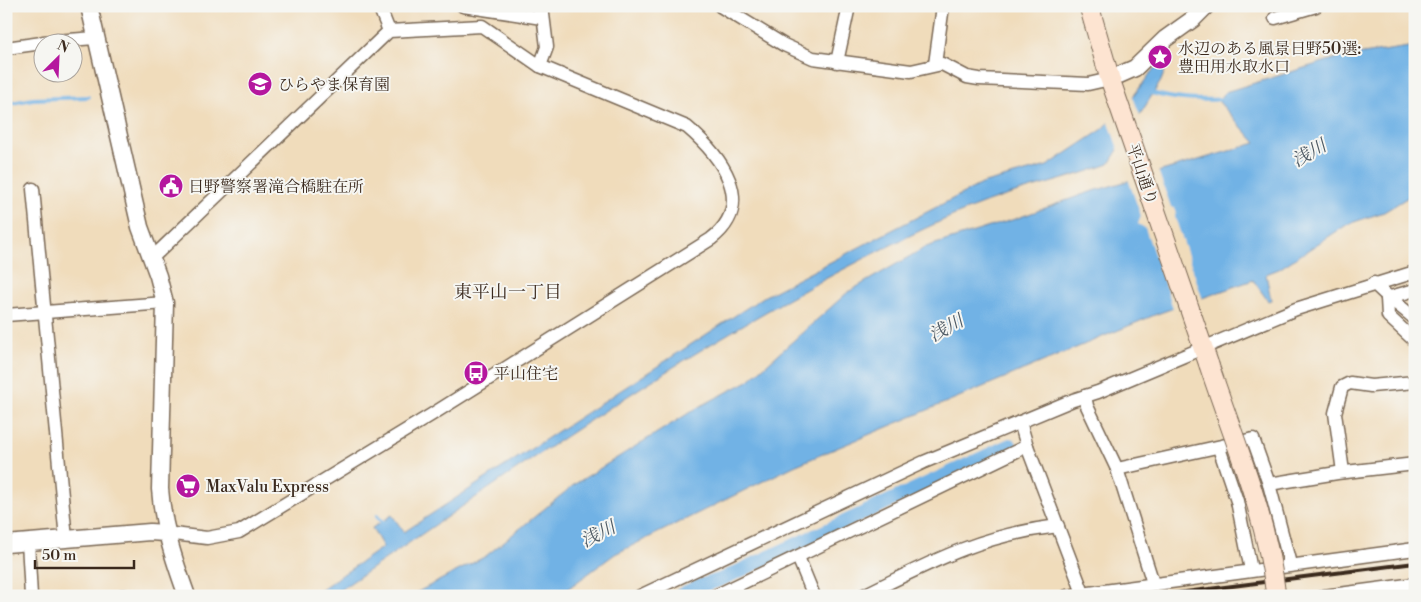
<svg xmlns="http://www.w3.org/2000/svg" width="1421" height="602" font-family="'Libre Bodoni','Noto Serif JP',serif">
	<rect width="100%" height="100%" fill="#f6f6f2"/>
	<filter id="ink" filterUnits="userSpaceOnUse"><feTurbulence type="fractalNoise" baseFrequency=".02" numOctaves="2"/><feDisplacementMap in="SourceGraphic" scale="10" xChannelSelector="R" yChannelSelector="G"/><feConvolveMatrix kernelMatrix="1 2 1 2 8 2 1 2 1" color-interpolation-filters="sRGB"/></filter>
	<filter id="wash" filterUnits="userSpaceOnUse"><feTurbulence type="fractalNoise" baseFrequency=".0096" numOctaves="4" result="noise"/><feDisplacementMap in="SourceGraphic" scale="20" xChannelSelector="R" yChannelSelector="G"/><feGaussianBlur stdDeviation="1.12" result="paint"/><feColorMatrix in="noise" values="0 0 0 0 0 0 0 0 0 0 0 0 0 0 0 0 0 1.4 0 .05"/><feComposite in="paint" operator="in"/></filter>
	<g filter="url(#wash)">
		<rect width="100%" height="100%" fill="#f0dcbb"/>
		<g fill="#71b2e5" stroke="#566e82">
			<path d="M1415,46V193L1384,212L1348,224L1279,269L1266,274L1271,300L1268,301L1253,280L1157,314L794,466L615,554L558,596H410L486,556L575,484L697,408L748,381L848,292L926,247L1015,219L1087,193L1256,143L1219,102L1225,92L1337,58Z"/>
			<path d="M1155,67L1165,70L1161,81L1109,164C1064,181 1016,190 972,208C929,225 887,247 846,268C665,362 500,482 331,596H311L383,547L372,528L392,515L404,532L765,296L981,184L1047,166L1103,129L1135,94Z"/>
		</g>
		<g fill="#f0dcbb">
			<path d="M1132,94L1141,118L1119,152L1108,120Z"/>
			<path d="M1158,170L1171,207L1176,209L1175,217L1203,300L1174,311L1145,228L1138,224L1141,216L1128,179Z"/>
		</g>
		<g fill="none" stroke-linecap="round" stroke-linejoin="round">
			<g stroke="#71b2e5" stroke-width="4">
				<path d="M1148,92C1175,100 1197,101 1225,99"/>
				<path d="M6,104L33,99L88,97"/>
				<path d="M377,516L385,526"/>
			</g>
			<path stroke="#71b2e5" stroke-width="14" d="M679,596L699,586L720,580L1010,445"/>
		</g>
	</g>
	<g filter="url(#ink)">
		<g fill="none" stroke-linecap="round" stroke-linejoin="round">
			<defs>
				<g id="minor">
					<path d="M379,6L389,31"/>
					<path d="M463,6L542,18"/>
					<path d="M720,6L784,45L813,58L911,71L942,64L967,77L979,79L1088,84L1110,79"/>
					<path d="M1275,18L1316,6"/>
					<path d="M43,42L95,38"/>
					<path d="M6,48L42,43"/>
					<path d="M837,62L849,6"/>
					<path d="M935,64L943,6"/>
					<path d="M540,66L547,47L542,6"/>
					<path d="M33,189L66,539"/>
					<path d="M152,258L389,31L482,26L540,66L687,127C720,155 758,203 711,239L431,415L239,532L207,538L165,533"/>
					<path d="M1374,283C1386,297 1401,306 1415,319"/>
					<path d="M1387,298L1388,316L1415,341"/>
					<path d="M1387,298L1415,290"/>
					<path d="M6,315L165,303"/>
					<path d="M1085,396L1087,406L1117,469L1153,583"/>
					<path d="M1020,422L1027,446L1083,593"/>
					<path d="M1219,448L1237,501L1251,570"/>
					<path d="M1117,469L1253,439L1269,484L1290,564"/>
					<path d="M1343,472L1335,413L1342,387L1350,383L1371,386L1415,382"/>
					<path d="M1269,484L1337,473L1415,464"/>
					<path d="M28,542L31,596"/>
					<path d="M798,557L814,596"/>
					<path d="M121,596H125"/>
					<path d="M640,596L924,462L1073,400L1098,392L1296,309L1415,272"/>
					<path d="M715,596L1027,446"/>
					<path d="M862,596C931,562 980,535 1058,526"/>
					<path d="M1067,596L1415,549"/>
					<path d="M1324,596L1415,584"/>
				</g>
				<g id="tertiary">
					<path d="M89,6L140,227L158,276L165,303L160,489C163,527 174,560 187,596"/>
					<path d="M1110,79L1135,68L1165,39L1193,19L1206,6"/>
					<path d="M6,544L150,532L165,533"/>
				</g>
				<path id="secondary" d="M1089,6L1110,79L1209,365"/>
			</defs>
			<use href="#minor" stroke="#7a6855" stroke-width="15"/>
			<use href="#tertiary" stroke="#7a6855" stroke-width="19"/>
			<use href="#secondary" stroke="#7a6855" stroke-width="21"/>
			<use href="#minor" stroke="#fff" stroke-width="12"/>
			<use href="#tertiary" stroke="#fff" stroke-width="16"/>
			<use href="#secondary" stroke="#fde4d1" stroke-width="19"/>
			<path stroke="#3b2a1e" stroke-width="4" d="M1154,596L1415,563"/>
			<defs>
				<path id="secondary-bridge" d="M1209,365C1234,440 1267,516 1276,596"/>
			</defs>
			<use href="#secondary-bridge" stroke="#7a6855" stroke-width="21" stroke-linecap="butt"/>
			<use href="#secondary-bridge" stroke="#fde4d1" stroke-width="19"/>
		</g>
	</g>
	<defs>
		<symbol id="sight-disc" viewBox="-11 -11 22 22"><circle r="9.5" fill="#b5179e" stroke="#f6f6f2"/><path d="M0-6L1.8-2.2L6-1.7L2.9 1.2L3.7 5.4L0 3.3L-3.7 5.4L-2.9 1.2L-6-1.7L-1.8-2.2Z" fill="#fff"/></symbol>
		<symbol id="school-disc" viewBox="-11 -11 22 22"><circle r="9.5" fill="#b5179e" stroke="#f6f6f2"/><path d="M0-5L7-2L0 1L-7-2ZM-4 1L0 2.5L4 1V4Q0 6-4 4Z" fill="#fff"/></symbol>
		<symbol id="civic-disc" viewBox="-11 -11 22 22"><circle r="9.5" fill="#b5179e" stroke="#f6f6f2"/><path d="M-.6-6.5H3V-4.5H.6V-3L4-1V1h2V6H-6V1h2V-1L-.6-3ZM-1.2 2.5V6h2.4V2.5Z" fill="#fff"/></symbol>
		<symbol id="bus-disc" viewBox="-11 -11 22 22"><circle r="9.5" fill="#b5179e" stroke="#f6f6f2"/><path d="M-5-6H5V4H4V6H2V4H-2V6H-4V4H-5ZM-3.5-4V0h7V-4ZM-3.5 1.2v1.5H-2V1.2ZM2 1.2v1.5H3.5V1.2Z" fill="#fff"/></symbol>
		<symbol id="supermarket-disc" viewBox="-11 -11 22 22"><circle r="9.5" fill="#b5179e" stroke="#f6f6f2"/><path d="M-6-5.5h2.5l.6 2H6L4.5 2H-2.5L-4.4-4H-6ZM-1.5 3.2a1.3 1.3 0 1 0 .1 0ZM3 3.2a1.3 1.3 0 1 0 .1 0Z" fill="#fff"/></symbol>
	</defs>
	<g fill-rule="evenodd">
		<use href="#sight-disc" x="1146" y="43" width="28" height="28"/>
		<use href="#school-disc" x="246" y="70" width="28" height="28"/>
		<use href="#civic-disc" x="157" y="172" width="28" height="28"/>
		<use href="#bus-disc" x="462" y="359" width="28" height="28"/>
		<use href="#supermarket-disc" x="174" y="472" width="28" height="28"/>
	</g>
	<g text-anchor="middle" stroke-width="4" stroke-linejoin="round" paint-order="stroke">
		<g font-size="16" fill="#3b2a1e" stroke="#f6f6f2" text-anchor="start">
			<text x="1178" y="54">水辺のある風景日野50選:<tspan x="1178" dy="18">豊田用水取水口</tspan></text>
			<text x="278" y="90">ひらやま保育園</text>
			<text x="188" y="192">日野警察署滝合橋駐在所</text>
			<text x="494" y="379">平山住宅</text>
			<text x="206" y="492">MaxValu Express</text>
		</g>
		<g font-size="16" fill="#3b2a1e" stroke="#f6f6f2">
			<text transform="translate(1143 174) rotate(71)" y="6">平山通り</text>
		</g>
		<g font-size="18" font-style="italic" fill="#4e5a64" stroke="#f6f6f2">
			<text transform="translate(1309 153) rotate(-30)" y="6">浅川</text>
			<text transform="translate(946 328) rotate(-29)" y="6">浅川</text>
			<text transform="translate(598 534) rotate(-27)" y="6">浅川</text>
		</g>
		<g font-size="18" fill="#3b2a1e" stroke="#f6f6f2">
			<text x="508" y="298">東平山一丁目</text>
		</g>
	</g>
	<rect width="1421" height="602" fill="none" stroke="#f6f6f2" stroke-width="25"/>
	<g transform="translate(58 58) rotate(24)"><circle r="24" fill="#f6f6f2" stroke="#aba49d"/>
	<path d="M0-4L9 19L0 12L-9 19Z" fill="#b5179e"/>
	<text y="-8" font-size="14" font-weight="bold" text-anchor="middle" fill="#3b2a1e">N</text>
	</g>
	<path d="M35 560v8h99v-8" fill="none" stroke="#3b2a1e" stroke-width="2.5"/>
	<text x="42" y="560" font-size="15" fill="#3b2a1e" stroke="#f6f6f2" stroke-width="4" paint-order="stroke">50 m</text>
</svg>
